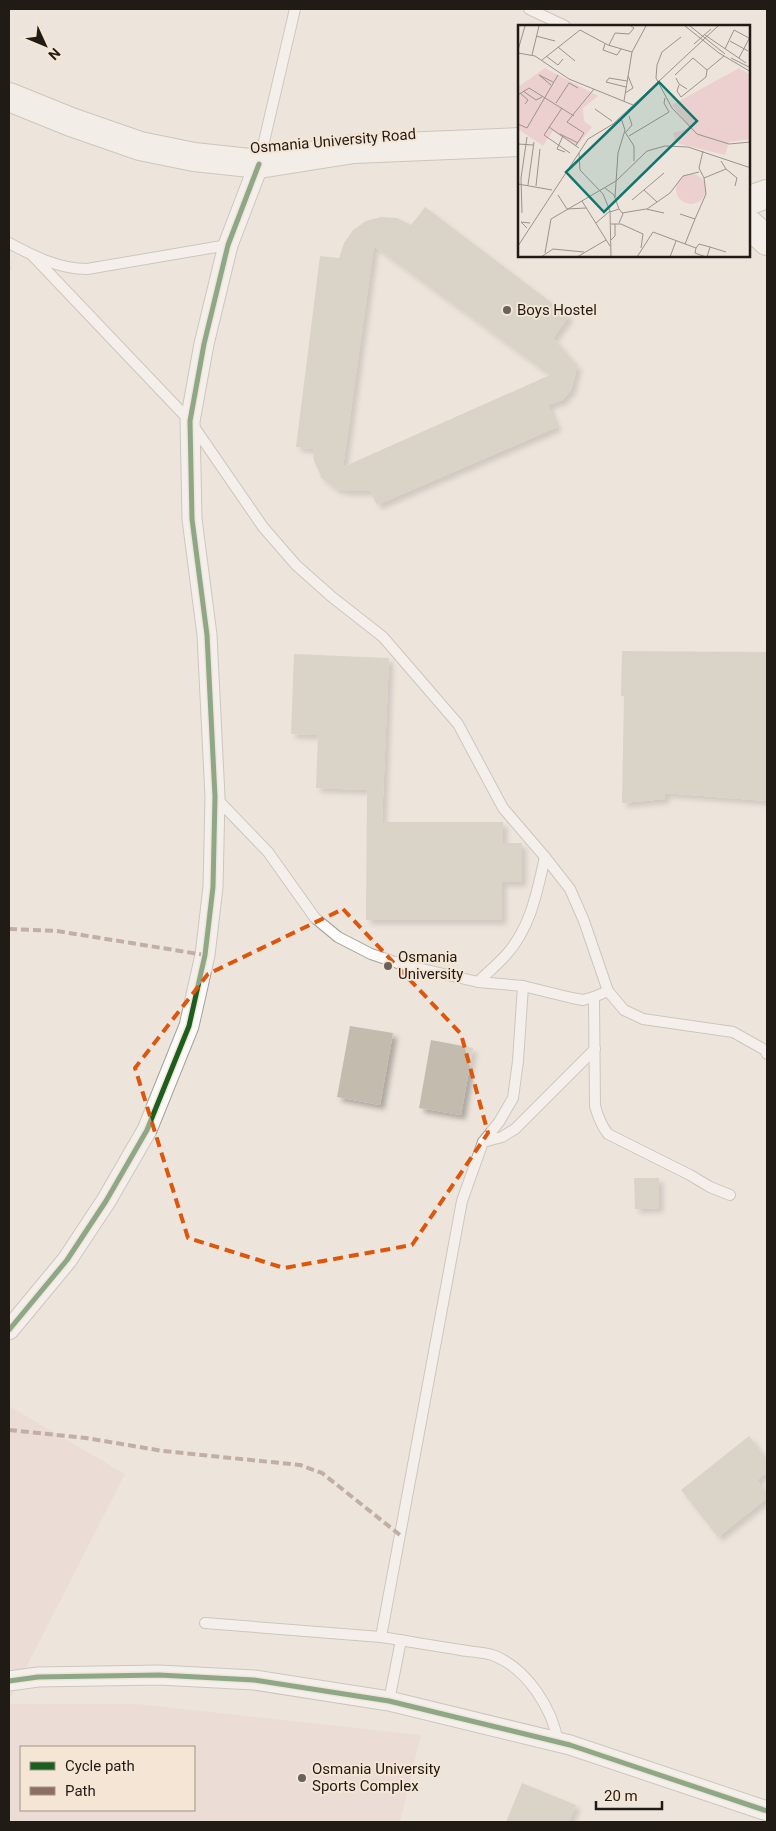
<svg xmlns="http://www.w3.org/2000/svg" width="776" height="1831" font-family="Roboto,sans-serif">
	<defs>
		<filter id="shadow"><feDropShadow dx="4.5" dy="4.5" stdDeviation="2.5" flood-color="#0004"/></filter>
	</defs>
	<rect width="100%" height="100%" fill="#ede5dc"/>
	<g fill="#ecd0cf" fill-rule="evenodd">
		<path d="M9,1406L125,1474L9,1701Z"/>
		<path d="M9,1704H137L421,1735L400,1822H9ZM21,1747H194V1810H21Z"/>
	</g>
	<g fill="#c3bcae" fill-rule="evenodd" filter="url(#shadow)">
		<path d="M425,207L569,316L553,338L572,360L573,365L578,363L571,390L562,400L548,405L557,427L377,505L370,491H346L339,489V491L320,477L321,476L314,461L313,449L296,447L320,256L339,258L344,243L353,230L366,221L381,217L397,218L411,225ZM374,246L550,375L343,467Z"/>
		<path d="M622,651L767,652V801L665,793V799L622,803L624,696H621Z"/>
		<path d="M294,654L389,658L382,822H503V843H522V882H502V920H366L367,790L316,788L318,735L291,734Z"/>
		<path d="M350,1026L393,1033L380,1105L337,1097Z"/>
		<path d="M431,1040L473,1048L461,1115L419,1108Z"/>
		<path d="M634,1178H659V1208L635,1209Z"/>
		<path d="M749,1436L767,1460V1472L757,1480L767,1493V1498L718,1537L681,1490Z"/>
		<path d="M522,1783L576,1805L569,1822H506Z"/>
	</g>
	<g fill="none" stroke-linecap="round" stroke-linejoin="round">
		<defs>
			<g id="lane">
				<path d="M529,9L565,26"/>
				<path d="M259,163L295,9"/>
				<path d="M9,243C33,256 59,269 87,269L228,245"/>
				<path d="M32,255L190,421L263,527L296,565L332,597L383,637L458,724L503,808L545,857L570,889L584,921L608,991L624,1010L643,1019L733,1032L765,1050L767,1054"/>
				<path d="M215,797L268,852L315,918L338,937L371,954L401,964L478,982L523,986L572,998L583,1000L594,997L608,991"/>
				<path d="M478,982C487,973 498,964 506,955C531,927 537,892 545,857"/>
				<path d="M523,986L518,1061L513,1098L499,1122L483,1142L462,1201L381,1637C407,1641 434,1646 461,1650C471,1652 485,1652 495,1656C527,1669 553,1709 558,1743"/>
				<path d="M594,997L595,1106C598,1117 601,1125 608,1134L690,1175L710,1187L730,1195"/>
				<path d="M483,1142L502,1137L515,1129L595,1049"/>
				<path d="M205,1623L381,1637"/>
				<path d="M389,1701L401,1640"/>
			</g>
			<g id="street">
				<path d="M9,1330L67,1260L106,1201L147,1130L189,1026L205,955L213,887L215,797L207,635L192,519L190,421L204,344L228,245L259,164"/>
				<path d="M9,1681L38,1677L159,1675L254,1680L389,1701L570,1745L767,1811"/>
			</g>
			<g id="secondary">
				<path d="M9,97L71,122L140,146L194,157L259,164L354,149L520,142"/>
				<path d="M750,200L767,194"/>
				<path d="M750,225L767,241"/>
			</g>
		</defs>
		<use href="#lane" stroke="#a7a099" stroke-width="12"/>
		<use href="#street" stroke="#a7a099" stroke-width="21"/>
		<use href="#secondary" stroke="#a7a099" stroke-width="30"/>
		<path stroke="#cfcdca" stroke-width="3" stroke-dasharray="4 4" stroke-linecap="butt" d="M9,270L12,262"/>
		<use href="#lane" stroke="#fcfbfa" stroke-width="10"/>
		<use href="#street" stroke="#fcfbfa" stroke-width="19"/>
		<use href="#secondary" stroke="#f9f5f3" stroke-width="28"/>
		<g stroke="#8d6e63" stroke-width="4" stroke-dasharray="8 4" stroke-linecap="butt">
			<path d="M9,929L57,931L205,955"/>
			<path d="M9,1430L86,1438L163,1451L300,1465L322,1473L400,1535"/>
		</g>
		<defs>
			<g id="cycleway">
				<path d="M9,1330L67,1260L106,1201L147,1130L189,1026L205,955L213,887L215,797L207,635L192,519L190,421L204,344L228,245L259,164"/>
				<path d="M9,1681L38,1677L159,1675L254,1680L389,1701L570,1745L767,1811"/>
			</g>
		</defs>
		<use href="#cycleway" stroke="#f5e5d4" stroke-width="8"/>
		<use href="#cycleway" stroke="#1b5e20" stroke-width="5"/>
	</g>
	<path d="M0 0H776V1831H0ZM343,909L461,1034L488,1133L412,1245L284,1268L188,1238L135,1068L208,974Z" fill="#ede5dc" fill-opacity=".55" fill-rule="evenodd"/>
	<path fill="none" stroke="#de560c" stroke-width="4" stroke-dasharray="10 6" stroke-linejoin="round" d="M343,909L461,1034L488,1133L412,1245L284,1268L188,1238L135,1068L208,974Z"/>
	<g fill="#68625b" stroke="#f5e5d4" stroke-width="2">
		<circle cx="507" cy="310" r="5"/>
		<circle cx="388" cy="966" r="5"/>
		<circle cx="302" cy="1778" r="5"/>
	</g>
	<g text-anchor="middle" stroke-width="4" stroke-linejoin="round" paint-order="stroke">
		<g font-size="15" fill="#211b15" stroke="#f5e5d4">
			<text transform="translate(333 141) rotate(-5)" y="5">Osmania University Road</text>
		</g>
		<g font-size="15" fill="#211b15" stroke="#f5e5d4" text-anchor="start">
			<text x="517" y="315">Boys Hostel</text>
			<text x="398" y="962">Osmania<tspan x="398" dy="17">University</tspan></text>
			<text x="312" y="1774">Osmania University<tspan x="312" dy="17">Sports Complex</tspan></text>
		</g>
	</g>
	<g transform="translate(518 25)">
		<rect width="232" height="232" fill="#ede5dc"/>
		<path d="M27,43L80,71L65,83L66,96L74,102L58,122L35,106L25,121L0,104V62ZM221,43L231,49L232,55V114L211,117L207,130L158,118L155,108L172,103L154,80ZM158 164a15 15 0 1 1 30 0a15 15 0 1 1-30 0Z" fill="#ecd0cf"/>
		<path fill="none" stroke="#9b948c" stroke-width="1" d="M167,1L201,28L233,47M172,1L207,29M187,10L228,38M18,11L37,16M163,12L144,27L139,40L138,53L154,83L179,109L211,119L233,117M212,16L230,26M87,19L85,25L99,30L103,24M176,19L193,4M91,20L97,8L111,9L116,3L113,1M40,22L57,36M207,24L216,5L231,13M0,25L7,1M0,28L17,31L51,54L115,80M14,30L21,1M28,31L40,40L45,34M213,33L233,43M221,33L233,10M24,35L62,5L90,20L114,27M157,50L175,33L189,45L206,31M158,53L161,59L169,64M33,60L21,50L35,57M161,60L159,66L163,72L188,52L189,45M108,62L88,57L91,53L109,56M5,66L18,75L24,72M2,68L10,75L7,79M107,68L115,63L110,51M0,70L11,63L56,91M106,76L114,27L128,1M38,78L51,58L60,63M44,83L26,110L52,128M77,84L94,96M0,99L9,103L40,50M31,102L61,123M107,107L116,121V136M108,107L114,100L111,91M42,109L60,118M45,111L39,124L47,127M111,111L151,87L146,78L147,73M0,119L15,120M58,120L66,108L49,97L76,64M185,126L181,143L186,153M61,128L62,145L85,169L92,186L93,232M208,144L219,153L217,161M0,159L34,165M10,160L16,117M18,161L22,124M87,163L96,170L101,184L92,187M126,165L139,177M40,170L49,184L68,183M97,172L100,128L107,105L103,93M114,175L146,148M64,176L92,221M101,184L105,189L101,198M129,184L152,168L165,151L181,147M4,188L3,153L9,112M104,188L128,184L146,188M162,189L177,194L167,219M177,194L188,169L186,153L208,144L203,136M78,198L92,186M93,199H103L125,209L123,223M9,203L3,197L12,198M93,215L97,211V199M0,221L70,114L95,99L200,1M192,222L208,227M178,223L181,219L192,222L189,232M178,223L177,228L188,232M27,228L33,194L98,156L129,126L147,121L170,122L233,143M23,232L35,224L66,227M59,232L88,215M119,232L135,207L178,223M152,232L158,216"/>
		<path fill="#0f766e" fill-opacity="0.15" stroke="#0f766e" stroke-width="2.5" d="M141,57L179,96L86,187L48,147Z"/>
		<rect width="232" height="232" fill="none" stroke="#211b15" stroke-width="2.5"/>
	</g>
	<rect width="776" height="1831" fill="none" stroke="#211b15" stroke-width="20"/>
	<rect x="20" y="1746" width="175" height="65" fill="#f5e5d4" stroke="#a09488"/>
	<rect x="30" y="1762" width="25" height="8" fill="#1b5e20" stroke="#a09488"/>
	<text x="65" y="1771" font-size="15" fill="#211b15">Cycle path</text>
	<rect x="30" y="1787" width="25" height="8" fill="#8d6e63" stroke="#a09488"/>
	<text x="65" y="1796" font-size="15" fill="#211b15">Path</text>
	<g transform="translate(45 45) rotate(134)" stroke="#f5e5d4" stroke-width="4" paint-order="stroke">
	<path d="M0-4L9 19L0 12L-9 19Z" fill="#211b15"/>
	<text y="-8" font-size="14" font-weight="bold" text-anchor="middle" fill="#211b15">N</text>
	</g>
	<path d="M596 1801v8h66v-8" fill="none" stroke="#211b15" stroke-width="2.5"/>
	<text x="604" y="1801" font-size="15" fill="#211b15" stroke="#f5e5d4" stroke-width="4" paint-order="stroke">20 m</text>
</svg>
